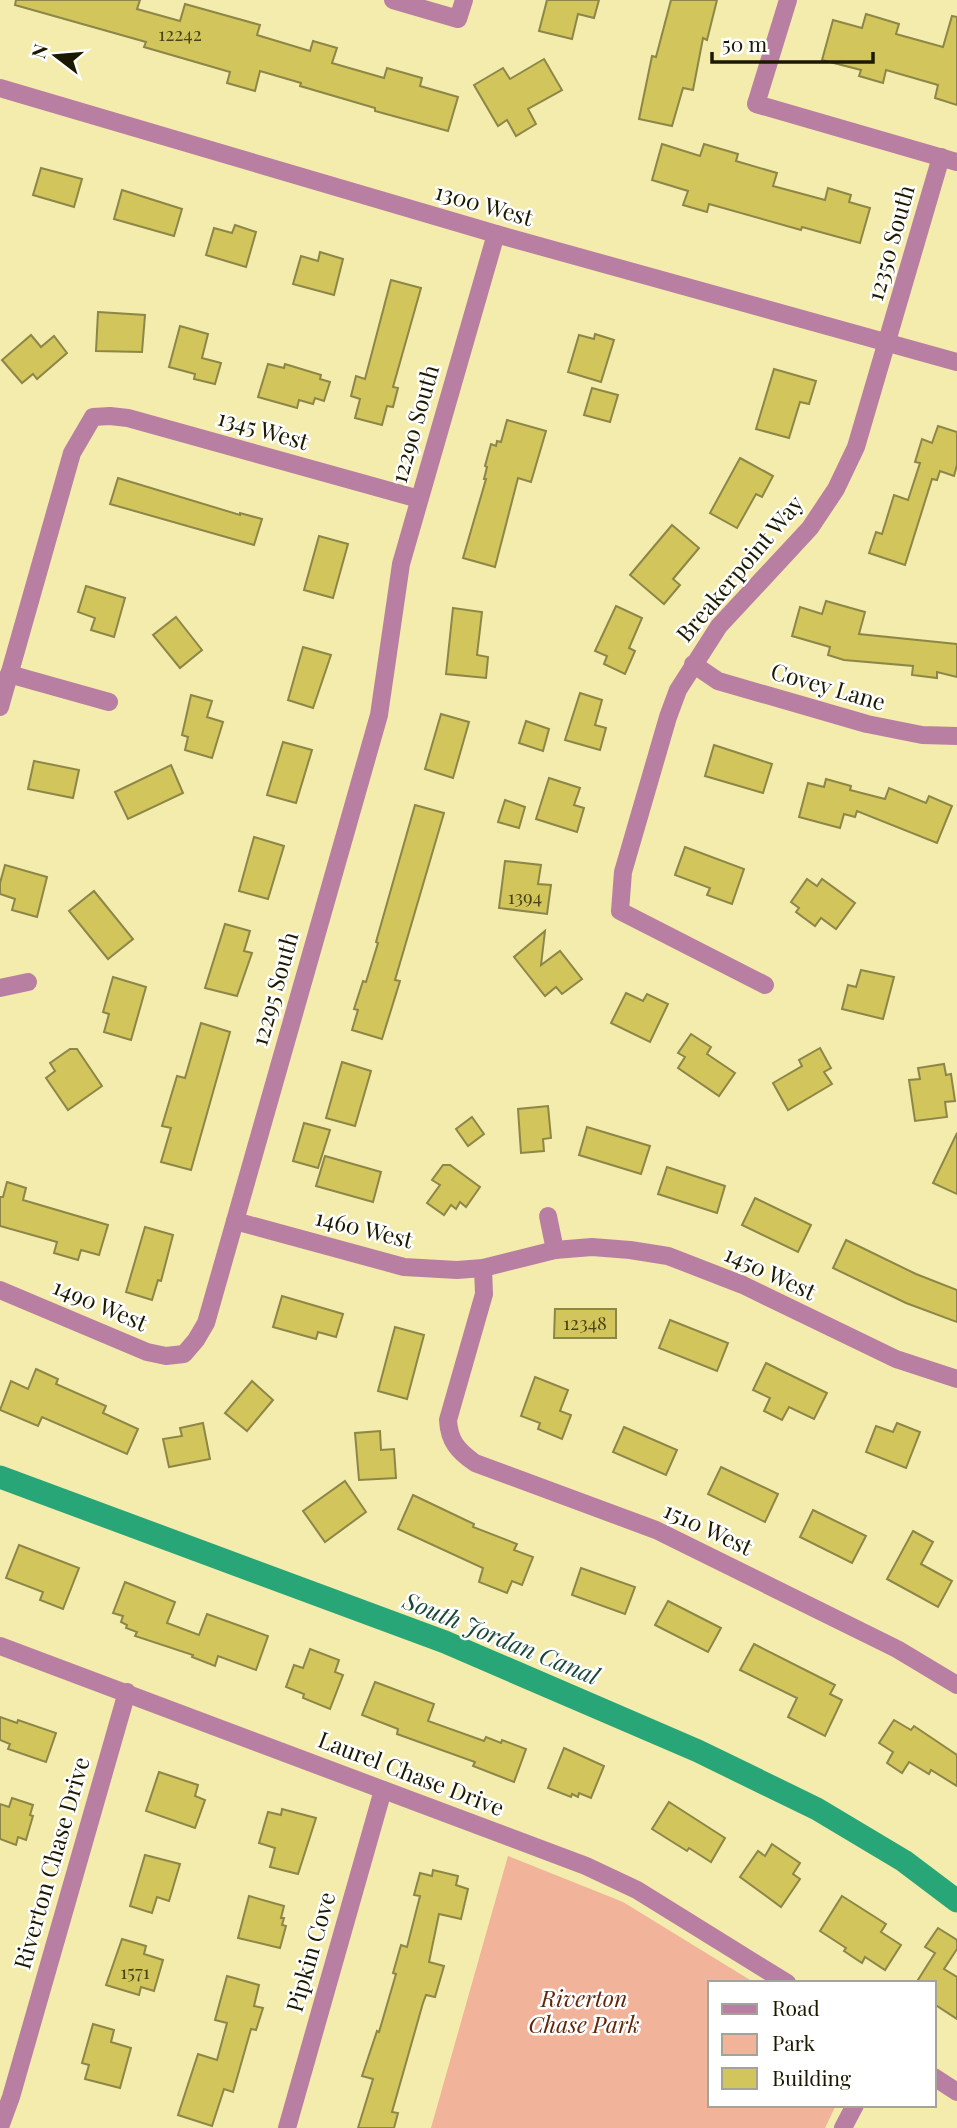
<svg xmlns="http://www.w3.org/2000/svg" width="957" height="2128" font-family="'Playfair Display',serif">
	<rect width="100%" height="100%" fill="#f3ecac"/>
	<path fill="#f1b39a" d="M508,1856L623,1902L755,1983H710V2105H836L825,2128H431Z"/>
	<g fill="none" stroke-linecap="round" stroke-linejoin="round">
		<path stroke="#29a677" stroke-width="23" d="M0,1477L445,1642L698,1751L817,1809L904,1861L957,1901"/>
	</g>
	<g fill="#d1c55b" stroke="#8d8649" stroke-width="2">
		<path d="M16,0H140L137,9L180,21L185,4L260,25L257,35L310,51L313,41L337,48L332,63L384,78L387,68L422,78L420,86L458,97L448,131L375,111V108L300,86L301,83L260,71L255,91L227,83L230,72L144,47L146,42L15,5Z"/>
		<path d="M547,0H599L594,18L578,14L572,39L539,31Z"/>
		<path d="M671,0H717L707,40L703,38L693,90L683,88L672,126L639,119L652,56L656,57Z"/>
		<path d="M866,14L899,24L896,34L943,47L952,16L957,17V105L935,98L938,85L886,70L883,83L859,76L861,70L822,60L833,20L862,28Z"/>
		<path d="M544,59L562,90L528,109L536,124L516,136L507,120L498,126L474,85L503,68L510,79Z"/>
		<path d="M662,144L700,156L704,144L738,154L736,161L777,173L773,186L825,200L828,188L851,195L849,202L870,208L860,243L802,227L801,230L709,204L707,212L683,205L688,191L652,180Z"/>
		<path d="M41,168L82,179L74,207L33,195Z"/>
		<path d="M122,190L182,209L174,236L114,219Z"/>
		<path d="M235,225L256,232L246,267L206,255L214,228L232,233Z"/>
		<path d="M320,252L343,259L334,295L293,284L301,256L318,261Z"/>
		<path d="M391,280L421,288L393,387L398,388L393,407L387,406L382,425L355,418L360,399L351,396L356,376L365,379Z"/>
		<path d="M98,312L145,315L142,352L96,351Z"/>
		<path d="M180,326L208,334L202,358L221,363L215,384L194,379L195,374L169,367Z"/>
		<path d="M595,334L614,340L601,382L568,372L579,335L594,339Z"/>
		<path d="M31,335L41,347L54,336L67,353L37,379L33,374L22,383L2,360Z"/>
		<path d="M268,364L284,368L285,364L321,375L320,379L330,382L324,401L315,398L313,404L299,400L297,408L258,397Z"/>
		<path d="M774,369L816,381L809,404L800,402L789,438L756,429Z"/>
		<path d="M592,388L618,395L610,422L584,415Z"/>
		<path d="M507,420L546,431L531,482L518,478L495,567L463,558L486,479H484L487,467L485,466L491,444L496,446L497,441L501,442Z"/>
		<path d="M938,426L957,432V465L954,476L940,471L937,480L932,479L905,565L869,553L876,532L882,534L894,495L908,500L920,463L915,462L922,439L932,443Z"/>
		<path d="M740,458L773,476L762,497L756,494L737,528L710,513Z"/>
		<path d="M118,478L240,515V513L262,519L254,545L110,504Z"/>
		<path d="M672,525L699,548L673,579L680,585L664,604L630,575Z"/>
		<path d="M319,536L348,544L333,598L304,590Z"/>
		<path d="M86,586L125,598L114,637L91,630L95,618L78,612Z"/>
		<path d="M826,601L865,612L859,634L957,644V677L937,672V678L912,675L913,666L844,660L828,655L830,647L792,636L800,607L822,614Z"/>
		<path d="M616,606L642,618L629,648L635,651L625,674L604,664L607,656L595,651Z"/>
		<path d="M453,608L482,612L477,655L488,657L486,678L446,674Z"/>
		<path d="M176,617L202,650L180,668L153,635Z"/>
		<path d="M303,647L331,655L313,708L288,700Z"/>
		<path d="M580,693L602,700L595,725L606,728L600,750L565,740Z"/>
		<path d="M191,695L212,701L207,717L223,722L212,758L185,750L188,737L182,735Z"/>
		<path d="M441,714L469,722L453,778L425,769Z"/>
		<path d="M526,721L549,729L543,751L519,743Z"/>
		<path d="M283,742L312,750L296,803L267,795Z"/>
		<path d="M714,745L772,764L763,793L705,776Z"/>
		<path d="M34,761L79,770L73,798L28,789Z"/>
		<path d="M171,765L183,793L128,819L115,792Z"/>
		<path d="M549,778L580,788L574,805L584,808L577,832L536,819Z"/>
		<path d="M826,779L851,786L850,790L885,799L889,788L926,803L929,796L952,806L937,843L857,811L855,817L844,814L840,828L799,817L808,783L824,787Z"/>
		<path d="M505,800L525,807L519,828L498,822Z"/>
		<path d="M415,805L444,813L395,980L400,981L382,1039L352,1030L358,1010L354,1009L363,981L366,982L378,943L376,942Z"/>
		<path d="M254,837L284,846L268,899L239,891Z"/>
		<path d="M685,847L744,869L732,904L707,895L710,888L675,875Z"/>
		<path d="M505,861L541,865L538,884L551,885L547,914L499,908Z"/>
		<path d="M5,865L47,877L37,917L12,910L15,899L0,894V883Z"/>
		<path d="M807,879L817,886L822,879L855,903L836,929L821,918L815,926L796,912L799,908L791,902Z"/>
		<path d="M94,891L133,939L108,959L69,911Z"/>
		<path d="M225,924L250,931L244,951L252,953L237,996L205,988Z"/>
		<path d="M545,931L541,965L560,951L582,979L562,994L556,987L545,996L514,957Z"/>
		<path d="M861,970L894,977L883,1019L842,1009L848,985L856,987Z"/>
		<path d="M113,977L146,987L131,1040L104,1032L109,1014L103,1012Z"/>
		<path d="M626,993L643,1001L647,994L668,1004L650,1042L611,1023Z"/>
		<path d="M201,1023L230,1032L191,1170L161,1162L171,1128L162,1126L177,1076L185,1078Z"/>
		<path d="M691,1034L711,1047L707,1054L735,1073L719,1096L678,1068L685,1057L678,1053Z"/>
		<path d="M820,1048L831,1068L824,1072L832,1084L788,1110L773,1083L802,1066L799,1060Z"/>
		<path d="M70,1049H77L102,1086L68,1110L46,1078L55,1071L50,1063Z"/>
		<path d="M342,1062L371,1071L355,1126L326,1118Z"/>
		<path d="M944,1064L946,1075L951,1074L955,1101L945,1102L947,1117L915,1121L909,1080L920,1079L918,1068Z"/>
		<path d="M548,1106L551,1138L543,1139L544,1151L521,1153L518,1109Z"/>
		<path d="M472,1117L484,1134L468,1146L456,1129Z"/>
		<path d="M304,1123L330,1130L318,1168L293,1161Z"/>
		<path d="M587,1127L650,1146L641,1174L579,1155Z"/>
		<path d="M957,1133V1194L933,1183Z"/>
		<path d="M325,1156L381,1172L373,1202L316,1186Z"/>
		<path d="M443,1165H450L480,1187L466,1207L460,1202L456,1209L451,1205L444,1215L427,1203L440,1185L432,1180Z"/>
		<path d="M667,1167L725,1186L717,1213L658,1194Z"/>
		<path d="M7,1182L26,1188L23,1200L108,1225L99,1255L81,1250L78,1260L54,1253L57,1242L0,1226V1197H3Z"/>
		<path d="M755,1198L811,1225L798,1252L742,1225Z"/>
		<path d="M145,1227L173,1235L161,1281L158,1280L152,1300L126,1292Z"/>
		<path d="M846,1240L916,1274L957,1290V1322L906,1303L833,1268Z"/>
		<path d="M282,1296L343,1314L336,1337L318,1332L316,1339L273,1327Z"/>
		<path d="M555,1309H616V1338H554Z"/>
		<path d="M670,1320L728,1343L717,1371L659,1348Z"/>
		<path d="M395,1327L424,1335L407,1399L378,1391Z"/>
		<path d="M766,1363L827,1393L814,1419L789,1407L782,1420L764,1411L770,1398L753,1390Z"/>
		<path d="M36,1369L58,1379L56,1384L106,1406L103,1413L138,1429L127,1454L42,1417L38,1426L0,1410L11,1381L28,1389Z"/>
		<path d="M535,1377L568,1390L560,1411L571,1415L562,1439L538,1429L540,1423L521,1416Z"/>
		<path d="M252,1381L273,1400L247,1431L225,1413Z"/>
		<path d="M203,1423L210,1459L169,1467L163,1439L182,1436L180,1428Z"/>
		<path d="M897,1423L920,1432L906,1468L866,1452L876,1426L893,1432Z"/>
		<path d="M624,1427L677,1450L666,1475L613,1452Z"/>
		<path d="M380,1431L381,1450L394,1449L396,1478L359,1480L355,1433Z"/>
		<path d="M721,1467L778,1494L765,1522L708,1494Z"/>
		<path d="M345,1481L366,1512L325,1542L303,1511Z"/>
		<path d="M413,1495L474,1524L473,1527L517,1544L514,1550L533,1557L522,1585L512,1581L507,1593L479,1582L483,1568L398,1529Z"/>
		<path d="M813,1510L866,1536L852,1563L800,1537Z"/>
		<path d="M913,1531L933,1542L921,1564L952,1581L938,1607L887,1579Z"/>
		<path d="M19,1545L79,1568L63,1609L40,1600L43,1592L6,1578Z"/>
		<path d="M581,1568L635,1587L625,1614L572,1595Z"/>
		<path d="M125,1582L175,1602L167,1623L199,1635L207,1614L268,1636L256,1670L218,1656L215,1666L192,1657L193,1655L135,1636L137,1632L126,1628L127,1625L121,1622L123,1616L113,1613Z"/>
		<path d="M668,1601L721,1628L708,1652L655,1625Z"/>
		<path d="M754,1644L835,1685L830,1694L842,1700L825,1736L788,1717L797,1698L740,1670Z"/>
		<path d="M310,1649L339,1660L335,1672L343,1675L330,1709L303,1698L304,1694L286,1687L294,1665L303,1668Z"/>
		<path d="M375,1682L434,1704L428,1721L484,1741L486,1737L501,1743L502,1740L526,1749L514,1782L473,1766L475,1762L397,1734L398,1729L362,1715Z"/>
		<path d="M0,1717L17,1723L18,1720L56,1733L46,1762L8,1749L10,1744L0,1740Z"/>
		<path d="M894,1720L911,1730L914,1726L957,1755V1786L931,1770L929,1774L909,1762L902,1773L887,1763L893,1752L879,1743Z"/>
		<path d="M564,1748L604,1766L591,1798L579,1793L578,1797L572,1794L571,1797L548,1788Z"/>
		<path d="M159,1772L198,1785L195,1796L205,1800L195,1828L146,1811Z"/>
		<path d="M12,1798L33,1805L30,1815L33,1816L26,1840L18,1837L16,1845L0,1839V1804L9,1807Z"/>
		<path d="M669,1802L725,1838L711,1862L689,1848L687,1851L652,1829Z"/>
		<path d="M282,1809L316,1818L298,1874L270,1867L275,1848L259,1843L268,1812L281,1815Z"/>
		<path d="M772,1844L800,1863L793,1874L800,1879L781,1907L740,1877L758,1851L765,1856Z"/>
		<path d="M145,1855L180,1864L169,1901L157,1897L152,1913L130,1906Z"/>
		<path d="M433,1870L458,1876L456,1885L468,1889L461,1919L439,1914L429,1962L444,1966L435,1997L426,1995L423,2003L392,2112L398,2113L394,2128H358L373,2079L362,2076L377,2031L379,2032L396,1974L393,1973L401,1945L407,1947L420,1896L414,1895L420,1873L432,1876Z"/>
		<path d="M249,1896L284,1906L281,1918H284L282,1925L286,1926L280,1948L238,1938Z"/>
		<path d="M842,1896L886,1924L881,1932L901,1945L885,1970L865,1957L862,1963L844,1951L846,1948L820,1931Z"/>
		<path d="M938,1928L957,1940V1949L944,1969L957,1977V2019L934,2004V1983H916L935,1953L925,1947Z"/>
		<path d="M122,1939L146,1946L144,1954L163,1960L154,1991L141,1987L139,1995L106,1985Z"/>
		<path d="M227,1976L259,1985L254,2006L263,2008L256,2030L251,2029L233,2092L224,2089L212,2126L178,2115L198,2054L217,2060L227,2023L215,2020Z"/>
		<path d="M93,2024L114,2030L111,2042L131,2048L120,2088L85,2079L89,2065L82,2063Z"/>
	</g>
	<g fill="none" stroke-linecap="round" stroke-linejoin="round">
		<g stroke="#b97fa2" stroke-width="18">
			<path d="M393,0L458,19L464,0"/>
			<path d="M788,0L756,104L957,162"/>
			<path d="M693,664L718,681L867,724L922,735L957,736"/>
			<path d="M9,674L109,702"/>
			<path d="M0,707L72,453L93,417L110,416L128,418L419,499"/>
			<path d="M765,985L620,911L623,872L668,717L678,690L719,626L810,528L836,489L856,447L941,157"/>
			<path d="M0,988L28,982"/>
			<path d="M548,1216L555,1250"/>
			<path d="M235,1221L404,1267L457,1270L483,1268L555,1250L592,1247L630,1250L668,1256L743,1285L896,1359L957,1379"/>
			<path d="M483,1268L484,1294L448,1420C449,1441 458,1451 475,1463L656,1530L897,1649L957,1685"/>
			<path d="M0,1290L147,1352L166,1356L184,1354L196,1340L206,1323L379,715L401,564L496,234"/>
			<path d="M0,1646L586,1866L637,1890L787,1983"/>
			<path d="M934,2077L957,2092"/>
			<path d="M0,2127L11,2097L127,1692"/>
			<path d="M287,2128L383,1790"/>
			<path d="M843,2128L855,2105"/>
		</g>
		<path stroke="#b97fa2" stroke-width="18" d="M0,88L496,234L957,362"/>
	</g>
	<g text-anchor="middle" stroke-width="5" stroke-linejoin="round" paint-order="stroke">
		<g font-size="19" fill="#494418">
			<text x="180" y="41">12242</text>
			<text x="525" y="904">1394</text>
			<text x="585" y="1330">12348</text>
			<text x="135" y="1979">1571</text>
		</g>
		<g font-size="23" fill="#1c1901" stroke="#fff">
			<text transform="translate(484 205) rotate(16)" y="8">1300 West</text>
			<text transform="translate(891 243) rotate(-74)" y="8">12350 South</text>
			<text transform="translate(415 424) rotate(-74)" y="8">12290 South</text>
			<text transform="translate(263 430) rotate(16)" y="8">1345 West</text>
			<text transform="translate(740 569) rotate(-50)" y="8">Breakerpoint Way</text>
			<text transform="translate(828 687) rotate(16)" y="8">Covey Lane</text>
			<text transform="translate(275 989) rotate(-74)" y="8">12295 South</text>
			<text transform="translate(364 1229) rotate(14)" y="8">1460 West</text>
			<text transform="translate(770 1273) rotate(25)" y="8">1450 West</text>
			<text transform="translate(100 1305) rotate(23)" y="8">1490 West</text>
			<text transform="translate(708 1529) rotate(25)" y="8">1510 West</text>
			<text transform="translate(411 1774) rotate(21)" y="8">Laurel Chase Drive</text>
			<text transform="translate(52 1863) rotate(-74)" y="8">Riverton Chase Drive</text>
			<text transform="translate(311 1952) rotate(-74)" y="8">Pipkin Cove</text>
		</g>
		<g font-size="23" font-style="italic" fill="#612508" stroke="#fff">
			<text x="584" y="2007">Riverton<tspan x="584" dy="26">Chase Park</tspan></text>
		</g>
		<g font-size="24" font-style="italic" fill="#194935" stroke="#fff">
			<text transform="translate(501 1639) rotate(22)" y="8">South Jordan Canal</text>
		</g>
	</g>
	<rect x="708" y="1981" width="228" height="126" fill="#ffffff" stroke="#a4a399" stroke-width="2"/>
	<rect x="722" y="2004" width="35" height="10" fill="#b97fa2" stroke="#a4a399" stroke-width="2"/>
	<text x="772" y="2016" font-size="21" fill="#1c1901">Road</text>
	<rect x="722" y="2034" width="35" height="21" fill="#f1b39a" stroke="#a4a399" stroke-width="2"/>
	<text x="772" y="2051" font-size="21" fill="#1c1901">Park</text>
	<rect x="722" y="2068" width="35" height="21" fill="#d1c55b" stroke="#a4a399" stroke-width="2"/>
	<text x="772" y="2086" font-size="21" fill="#1c1901">Building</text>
	<g transform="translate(56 56) rotate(286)" stroke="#ffffff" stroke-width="5" paint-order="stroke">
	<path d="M0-5L12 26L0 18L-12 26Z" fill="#1c1901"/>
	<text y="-10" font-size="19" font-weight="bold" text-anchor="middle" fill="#1c1901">N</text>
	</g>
	<path d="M712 52v10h161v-10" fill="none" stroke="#1c1901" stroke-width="3.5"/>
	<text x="722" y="52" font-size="21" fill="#1c1901" stroke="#ffffff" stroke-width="5" paint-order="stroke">50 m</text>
</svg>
